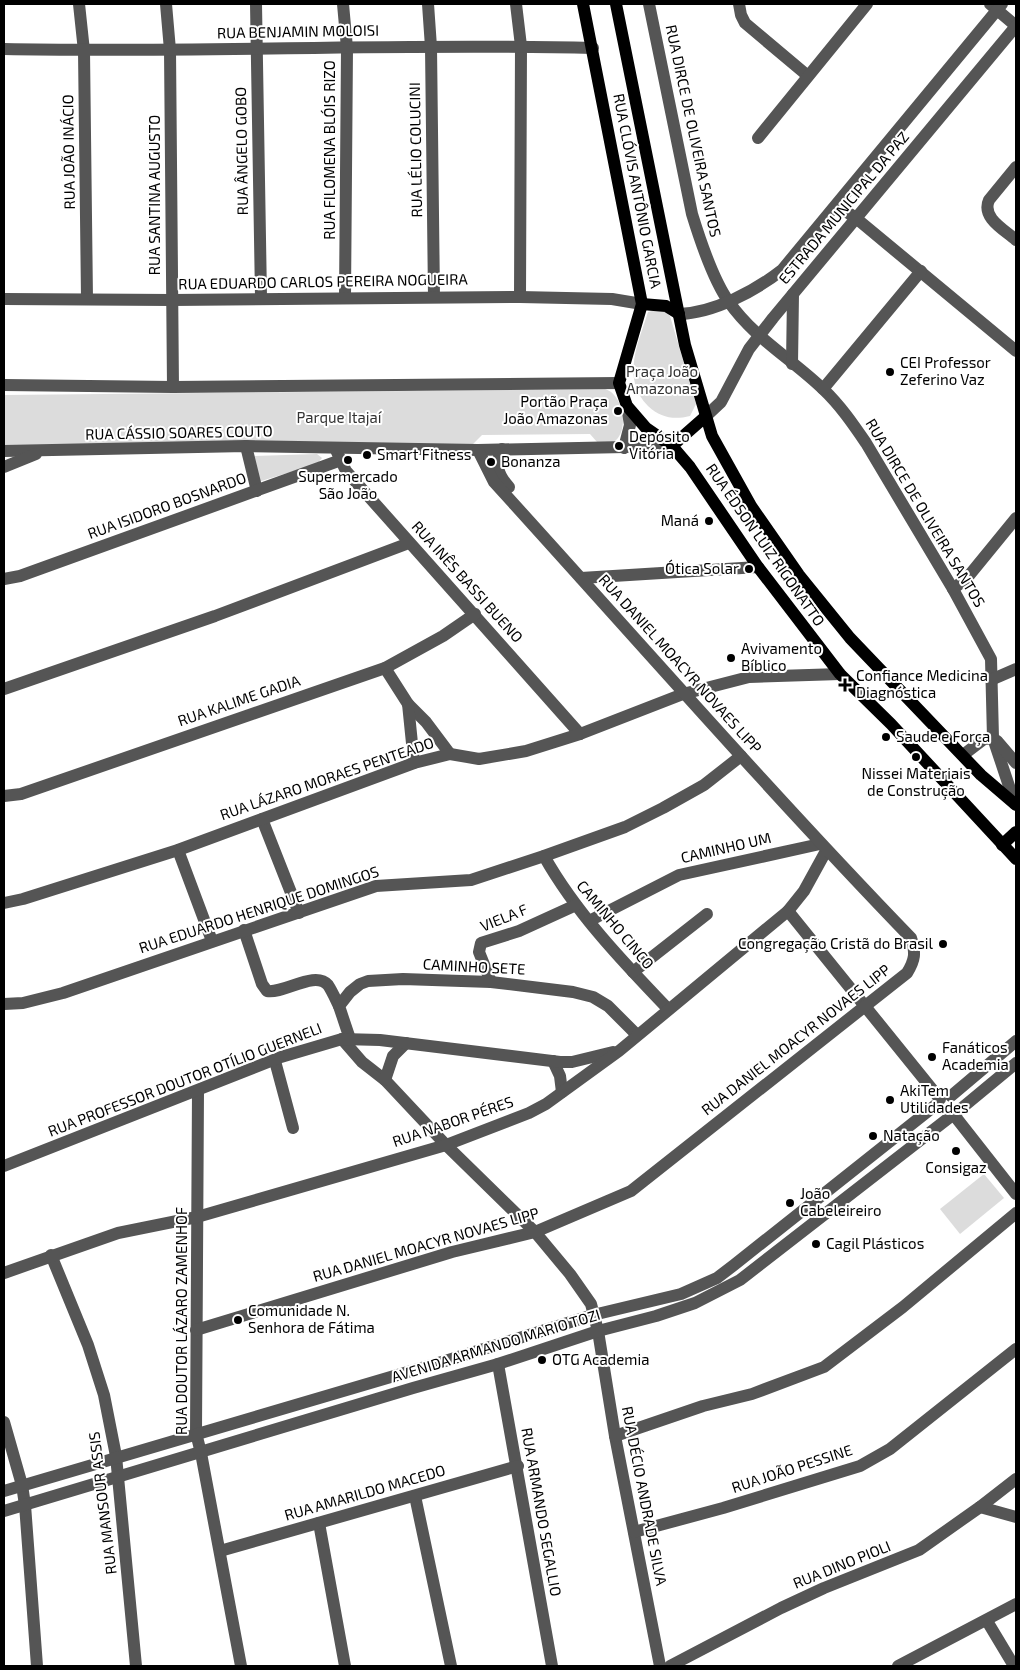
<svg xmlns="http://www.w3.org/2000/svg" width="1020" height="1670" font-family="'Exo 2',sans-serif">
	<rect width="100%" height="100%" fill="#fff"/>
	<g fill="#dcdcdc">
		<path d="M656,310L664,311L670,316L696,404L690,416C674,420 661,418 648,406C621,378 638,344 648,312Z"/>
		<path d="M605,389C623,394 630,430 614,442H597L590,434L482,435L473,444L4,446V395Z"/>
		<path d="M317,454L322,458L317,464L258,482L251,456Z"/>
		<path d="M984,1174L1004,1198L960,1234L940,1209Z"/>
	</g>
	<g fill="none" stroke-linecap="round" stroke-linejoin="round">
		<g stroke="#555" stroke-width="12">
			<path d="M79,4L84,51L87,299"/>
			<path d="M166,4L170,50L173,387"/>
			<path d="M256,4L261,297"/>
			<path d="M343,4L347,48L345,297"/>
			<path d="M428,4L431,47L434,297"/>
			<path d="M516,4L521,46L520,297"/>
			<path d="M649,4L692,214C700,240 713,280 729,302C754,338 792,359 823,389C840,405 853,424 866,443L953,589L991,659L993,738L1015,804"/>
			<path d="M739,4L741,15L745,23L808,76"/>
			<path d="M990,4L1016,26"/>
			<path d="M4,49C200,53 396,43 593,48"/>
			<path d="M758,138L867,4"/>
			<path d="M1016,167L989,200C981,218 1005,230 1016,240"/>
			<path d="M837,205L857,219L1016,351"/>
			<path d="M4,299L172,300L520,297L612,299L642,304"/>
			<path d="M679,314C714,313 755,291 782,270L1002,4"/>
			<path d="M792,364L793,294"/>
			<path d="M4,385L173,387L619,383"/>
			<path d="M823,389L921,271"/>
			<path d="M705,417L721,402L749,349L773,318L1016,26"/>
			<path d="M246,446L257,491"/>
			<path d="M335,448L346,471L580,734"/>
			<path d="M624,448L630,425L627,406"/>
			<path d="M502,449C494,464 498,475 509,487"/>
			<path d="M4,451L246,446L478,450L672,446"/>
			<path d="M4,467L36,454"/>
			<path d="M581,578L758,567"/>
			<path d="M4,579L20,576L341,460"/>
			<path d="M953,589L967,578L1016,518"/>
			<path d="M385,668L408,704L426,722L450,754"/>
			<path d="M993,679L1016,669"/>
			<path d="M4,689L215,616L409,543"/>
			<path d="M408,704L414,763"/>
			<path d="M997,741L1016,763"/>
			<path d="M963,755L984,739L993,738"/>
			<path d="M4,796L21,794L385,668L443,636L475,614"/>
			<path d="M262,819L299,913"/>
			<path d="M178,850L212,941"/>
			<path d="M544,856C576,913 623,962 668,1009"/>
			<path d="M4,903L23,899L178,850L414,763L450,754L479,759L526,751L580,734L683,694L749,677L840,674"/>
			<path d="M788,911L940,1099"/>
			<path d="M589,921L679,875L820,844"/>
			<path d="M244,930L262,984L267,991C284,994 315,970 328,985C332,991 336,1000 339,1006"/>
			<path d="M633,972L707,914"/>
			<path d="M491,982L479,952L481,943L519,931L576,905"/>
			<path d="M4,1004L23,1003L63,993L376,886L471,880L544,856L625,827L663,808L704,785L741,756"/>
			<path d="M342,1039L362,1062L385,1080L446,1145L535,1232L570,1274L591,1304L598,1331L615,1436L660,1666"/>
			<path d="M350,1039L339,1006L350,992L360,984L368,981L403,979L491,982L573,992L593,997L608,1006L637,1035"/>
			<path d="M275,1061L293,1128"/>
			<path d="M553,1061L560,1076L562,1092"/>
			<path d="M385,1080L393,1056L406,1043"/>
			<path d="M198,1091L196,1433L201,1453L241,1666"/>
			<path d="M951,1096L1016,1041"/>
			<path d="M957,1112L1016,1063"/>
			<path d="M954,1115L1016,1194"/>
			<path d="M4,1166L281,1057L342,1039L380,1040L560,1062H572L613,1052"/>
			<path d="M51,1255L88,1345L104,1395L116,1456L136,1666"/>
			<path d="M4,1273L118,1233L197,1217L446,1145L529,1113L546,1104L619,1051L788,911L804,891L826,851"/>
			<path d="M196,1330L452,1252L535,1232L631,1191L907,973C915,960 916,953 911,938C768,790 633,635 494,482L478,450"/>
			<path d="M498,1364L552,1666"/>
			<path d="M4,1422L22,1485L25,1505L37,1666"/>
			<path d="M615,1436L703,1406L752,1394L824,1367L903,1307L1016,1213"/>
			<path d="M4,1491L445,1361L593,1315L681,1294L717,1278L734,1265L937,1104"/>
			<path d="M415,1496L451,1666"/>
			<path d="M980,1507L1016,1517"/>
			<path d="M4,1511L413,1388L498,1364L598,1331L656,1316L695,1303L740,1280L950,1117"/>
			<path d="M319,1523L345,1666"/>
			<path d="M634,1532L723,1508L860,1466L890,1449L1016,1349"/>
			<path d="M220,1551L518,1466"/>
			<path d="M987,1621L1014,1666"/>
			<path d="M670,1666L781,1608L824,1588L919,1550L980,1507L1016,1479"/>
			<path d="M898,1666L1016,1604"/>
		</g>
		<g stroke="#000" stroke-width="12">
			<path d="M583,4L642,304L619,383L627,406L646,428L672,446L690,467L758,567L840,674L891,724L1016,859"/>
			<path d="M616,4L685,345L712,436L751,506L799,575L850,638L981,775L1016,805"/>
			<path d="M642,304L666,306L679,314"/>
			<path d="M672,446L705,417"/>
			<path d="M1002,845L1016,832"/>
		</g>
	</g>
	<g fill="#000" stroke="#fff" stroke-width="2">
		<circle cx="890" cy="372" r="5"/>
		<circle cx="618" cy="411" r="5"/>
		<circle cx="619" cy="446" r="5"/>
		<circle cx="367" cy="455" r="5"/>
		<circle cx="348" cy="460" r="5"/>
		<circle cx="491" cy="462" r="5"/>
		<circle cx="709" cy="521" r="5"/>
		<circle cx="749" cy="569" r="5"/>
		<circle cx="731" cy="658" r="5"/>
		<path d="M842.5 677.5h5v5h5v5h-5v5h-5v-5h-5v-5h5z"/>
		<circle cx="886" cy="737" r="5"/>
		<circle cx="916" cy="757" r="5"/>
		<circle cx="943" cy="944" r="5"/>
		<circle cx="932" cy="1057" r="5"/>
		<circle cx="890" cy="1100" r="5"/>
		<circle cx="873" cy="1136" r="5"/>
		<circle cx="956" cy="1151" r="5"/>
		<circle cx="790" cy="1203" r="5"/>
		<circle cx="816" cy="1244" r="5"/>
		<circle cx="238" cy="1320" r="5"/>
		<circle cx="542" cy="1360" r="5"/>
	</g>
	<g text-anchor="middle" stroke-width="4" stroke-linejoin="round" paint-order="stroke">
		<g font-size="15" fill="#000" stroke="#fff">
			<text transform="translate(298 32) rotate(-1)" y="5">RUA BENJAMIN MOLOISI</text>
			<text transform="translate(693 131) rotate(78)" y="5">RUA DIRCE DE OLIVEIRA SANTOS</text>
			<text transform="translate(330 150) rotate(-90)" y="5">RUA FILOMENA BLÓIS RIZO</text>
			<text transform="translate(416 150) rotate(-91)" y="5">RUA LÉLIO COLUCINI</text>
			<text transform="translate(242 151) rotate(-91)" y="5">RUA ÂNGELO GOBO</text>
			<text transform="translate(69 152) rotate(-91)" y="5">RUA JOÃO INÁCIO</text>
			<text transform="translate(637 191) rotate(79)" y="5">RUA CLÓVIS ANTÔNIO GARCIA</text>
			<text transform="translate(155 195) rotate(-90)" y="5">RUA SANTINA AUGUSTO</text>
			<text transform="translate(844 208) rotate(-50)" y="5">ESTRADA MUNICIPAL DA PAZ</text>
			<text transform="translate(323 282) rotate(-1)" y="5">RUA EDUARDO CARLOS PEREIRA NOGUEIRA</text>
			<text transform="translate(179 433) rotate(-1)" y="5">RUA CÁSSIO SOARES COUTO</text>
			<text transform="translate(167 506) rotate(-20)" y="5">RUA ISIDORO BOSNARDO</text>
			<text transform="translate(925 513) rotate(59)" y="5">RUA DIRCE DE OLIVEIRA SANTOS</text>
			<text transform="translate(765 545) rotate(55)" y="5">RUA ÉDSON LUIZ RIGONATTO</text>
			<text transform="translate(467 582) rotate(48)" y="5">RUA INÊS BASSI BUENO</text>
			<text transform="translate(680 664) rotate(48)" y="5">RUA DANIEL MOACYR NOVAES LIPP</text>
			<text transform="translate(239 701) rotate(-19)" y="5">RUA KALIME GADIA</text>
			<text transform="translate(327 779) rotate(-19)" y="5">RUA LÁZARO MORAES PENTEADO</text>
			<text transform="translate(726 848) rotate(-13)" y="5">CAMINHO UM</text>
			<text transform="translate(259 910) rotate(-18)" y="5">RUA EDUARDO HENRIQUE DOMINGOS</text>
			<text transform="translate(504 918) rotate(-22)" y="5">VIELA F</text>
			<text transform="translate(615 925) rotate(50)" y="5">CAMINHO CINCO</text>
			<text transform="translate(474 967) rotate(3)" y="5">CAMINHO SETE</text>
			<text transform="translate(796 1040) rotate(-38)" y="5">RUA DANIEL MOACYR NOVAES LIPP</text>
			<text transform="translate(185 1080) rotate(-21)" y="5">RUA PROFESSOR DOUTOR OTÍLIO GUERNELI</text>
			<text transform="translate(453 1122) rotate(-19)" y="5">RUA NABOR PÉRES</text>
			<text transform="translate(426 1245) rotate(-16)" y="5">RUA DANIEL MOACYR NOVAES LIPP</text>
			<text transform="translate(182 1321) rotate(-90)" y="5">RUA DOUTOR LÁZARO ZAMENHOF</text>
			<text transform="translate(496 1346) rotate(-17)" y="5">AVENIDA ARMANDO MARIO TOZI</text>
			<text transform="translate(792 1469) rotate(-18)" y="5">RUA JOÃO PESSINE</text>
			<text transform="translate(365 1493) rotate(-16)" y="5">RUA AMARILDO MACEDO</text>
			<text transform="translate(644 1496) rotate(79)" y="5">RUA DÉCIO ANDRADE SILVA</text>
			<text transform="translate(103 1503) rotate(-97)" y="5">RUA MANSOUR ASSIS</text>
			<text transform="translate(541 1512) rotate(80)" y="5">RUA ARMANDO SEGALLIO</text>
			<text transform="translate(842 1565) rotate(-22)" y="5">RUA DINO PIOLI</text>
		</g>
		<g font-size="15" fill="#000" stroke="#fff" text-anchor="start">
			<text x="900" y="368">CEI Professor<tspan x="900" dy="17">Zeferino Vaz</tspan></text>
			<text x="608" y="407" text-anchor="end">Portão Praça<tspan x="608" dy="17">João Amazonas</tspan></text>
			<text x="629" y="442">Depósito<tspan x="629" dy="17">Vitória</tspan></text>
			<text x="377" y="460">Smart Fitness</text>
			<text x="501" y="467">Bonanza</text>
			<text x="348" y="482" text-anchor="middle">Supermercado<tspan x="348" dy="17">São João</tspan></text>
			<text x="699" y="526" text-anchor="end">Maná</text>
			<text x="739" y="574" text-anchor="end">Ótica Solar</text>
			<text x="741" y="654">Avivamento<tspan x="741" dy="17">Bíblico</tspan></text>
			<text x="856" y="681">Confiance Medicina<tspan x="856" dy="17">Diagnóstica</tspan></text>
			<text x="896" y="742">Saude e Força</text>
			<text x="916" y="779" text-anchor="middle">Nissei Materiais<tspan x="916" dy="17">de Construção</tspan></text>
			<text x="933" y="949" text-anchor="end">Congregação Cristã do Brasil</text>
			<text x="942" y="1053">Fanáticos<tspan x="942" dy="17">Academia</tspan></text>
			<text x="900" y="1096">AkiTem<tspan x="900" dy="17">Utilidades</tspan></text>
			<text x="883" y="1141">Natação</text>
			<text x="956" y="1173" text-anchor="middle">Consigaz</text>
			<text x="800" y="1199">João<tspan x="800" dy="17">Cabeleireiro</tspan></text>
			<text x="826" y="1249">Cagil Plásticos</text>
			<text x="248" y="1316">Comunidade N.<tspan x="248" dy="17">Senhora de Fátima</tspan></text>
			<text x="552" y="1365">OTG Academia</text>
		</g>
		<g font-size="15" fill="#333" stroke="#fff">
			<text x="662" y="377">Praça João<tspan x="662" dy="17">Amazonas</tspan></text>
			<text x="339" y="423">Parque Itajaí</text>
		</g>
	</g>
	<rect width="1020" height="1670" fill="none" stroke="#000000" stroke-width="10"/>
</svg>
